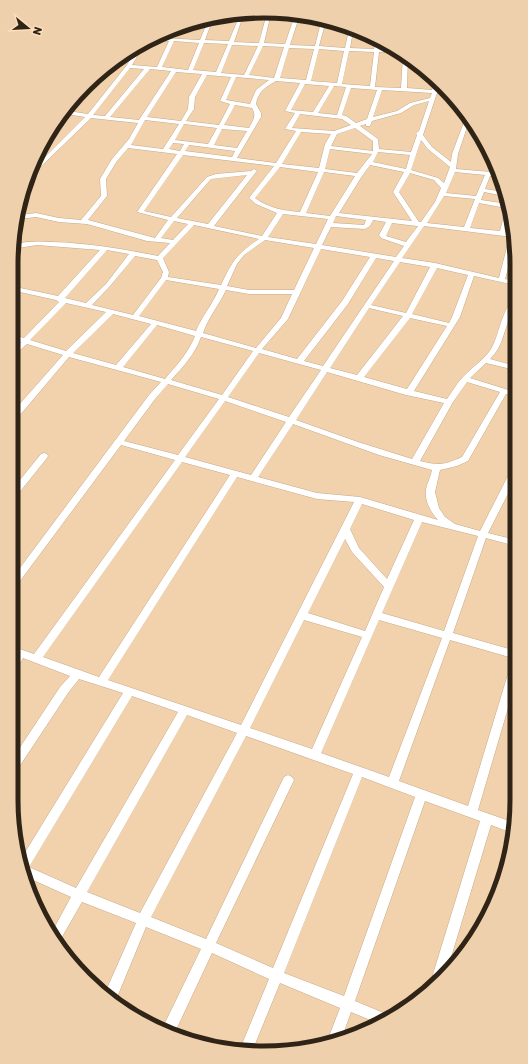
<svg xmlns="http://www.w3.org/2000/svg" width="528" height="1064" font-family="Rubik,sans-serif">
	<rect width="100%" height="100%" fill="#f1d2ad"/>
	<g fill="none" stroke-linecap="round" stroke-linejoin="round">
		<defs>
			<g id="minor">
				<path d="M267,13H271L264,43L285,44L295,15L299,17L290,45L315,46L321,22L325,24L319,46L345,48L349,30L353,31L350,48L374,49L377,38L380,40L379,49L397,50L402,53L379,52L375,87L401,88L403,56L404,55L408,57L407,88L432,90L435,80L438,84V90H445L448,93H437L423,135L432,147L451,162L452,154L467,114L470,118L458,154L456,169L491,172L493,164L495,162L498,169L497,173H499L500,177L490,176L485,189L504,192L505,196L484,192L481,200L508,204L511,215L507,232L515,233V244L505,279L515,281V285L474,276L460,317L414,391L447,399C452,392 457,383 463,377C473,366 489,357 494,343C499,333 504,304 515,300C515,309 512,313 509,320C502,336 503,346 490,359L515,366V370L486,363L470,378L515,392V396L506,394L468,461L457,466L440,470L435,492L439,508L445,517L455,524L480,531L511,470L515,467L516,478L488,533L516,540V546L486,538L453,633L516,651V659L450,640L399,781L468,806L511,664L512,661L516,660V681L478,810L515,823L512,833L491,825L445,977L431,987L430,984L480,821L425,801L355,1001L391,1016L380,1024L351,1012L342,1037L329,1041L328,1039L340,1008L280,983L253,1049H240L269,979L212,953L175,1032L163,1027L201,949L146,927L115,1002L105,993L136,923L82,902L59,942L57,943L52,932L71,897L24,876L21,859L123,693L79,679L68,693L15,773L11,775V761L60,687L70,676L23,658L15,672L11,673V660L14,655L11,654V646L34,654L175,460L121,445L14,589L11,590V580L149,395L161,382L69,357L14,422H11V414L63,355L27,344L11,358V351L21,342L11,339V334L24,338L59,302L56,300L11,290V286L58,296L100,250L37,245L12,249V245C25,241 39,241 52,242C88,243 123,249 158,256L170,243L147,241L87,224L59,222L36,217L19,219L20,215L36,213L59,218L81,220L101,196L100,179L112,159L129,139L138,123L91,118L31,176L33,169L85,117L66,114L68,111L88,114L127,65L134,53L141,50L132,65L157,67L169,41L155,40L160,38L200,40L208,21H212L205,40L229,41L239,17L243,16L234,42L259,43ZM174,41L199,43L188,70L162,67ZM204,43L228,44L216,72L193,70ZM232,45L258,46L244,75L221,73ZM263,46L284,47L274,78L249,75ZM289,48L314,49L306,80L280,78ZM319,49L344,51L337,83L311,81ZM349,51L374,52L370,86L342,84ZM130,68L144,69L105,116L93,115ZM150,69L171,71L139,120L110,117ZM176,72L202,74L189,97L188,109L181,121L147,117ZM207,75L231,77L220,101L230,104L219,125L186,121L194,109L195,97ZM236,77L269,80L256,90L250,104L226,100ZM276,81L300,83L285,111L295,113L285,129L296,131L276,163L237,158L261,117V113L256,104C258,92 265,87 276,81ZM305,84L329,86L313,112L291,110ZM334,86L346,87L337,115L318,113ZM351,88L377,90L367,119L356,123L346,116L342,115ZM382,90L432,93L430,98L410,103L397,111L373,117ZM429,101L419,131L416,133L417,135L411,152L379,149L378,139L360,126L366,124V126H370L372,121L401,113L414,105ZM235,105L252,108C257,116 253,120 249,128L224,125ZM300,114L342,119L351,125L334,131L292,128ZM145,120L179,124L163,149L131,145ZM184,124L217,128L208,144L175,140ZM355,128L373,141V151L331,146L337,134ZM222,129L247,131L237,148L214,145ZM301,132L331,134L325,144L319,168L282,164ZM421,140L428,149L450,167L444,183L438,178L411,170ZM173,143L184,144L180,151L169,149ZM189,145L235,151L232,157L185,151ZM128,148L177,154L137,212L168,220L155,238L88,220L107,196L106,179L117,161ZM330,149L372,154L357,173L325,169ZM378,152L410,155L406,169L373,162ZM183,155L274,166L249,198L256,204L277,213L262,236L214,226L256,172L257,171L254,169L251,171L216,174L207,177L171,217L144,211ZM370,165L404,172L393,192L412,221L339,213L362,176ZM280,167L318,172L300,212C285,211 268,208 255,198ZM324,172L355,176L330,216L306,213ZM455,172L485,175L476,196L446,193ZM410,173L434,180L441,188L435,202L421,222H419L399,192ZM247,175L208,224L177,218L211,179ZM444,196L475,199L464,227L427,223ZM479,203L506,208L500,231L470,228ZM283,214L328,219L316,244L268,237ZM336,216L366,220L364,225L333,223ZM373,220L386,222L379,235L381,238L404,246L396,257L322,245L331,227L365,229L370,226ZM174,221L188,224L173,240L161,238ZM392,223L417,226H418L406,242L386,236ZM194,225L259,239C236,255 233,260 221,285L168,277L169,272L163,258ZM424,226L512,237L507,247L499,278L435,263L402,258ZM265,240L314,248L294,290H249L227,286L237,264L244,255ZM321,249L370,257L342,301L297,359L262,349L288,319ZM107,250L129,254L106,284L86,303L65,298ZM135,256L157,260L163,272L161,278L133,315L92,305L110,286ZM376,258L394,261L323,366L304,361L348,304ZM400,262L430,267L406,313L371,305ZM437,268L468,275L452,317L449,323L412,314ZM166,280L219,289C213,304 202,316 196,331L139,316ZM226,290L249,294H292L281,318L256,348L203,333C208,318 219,305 226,290ZM66,303L106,312L66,351L30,340ZM369,308L403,316L357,375L330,368ZM113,314L151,324L116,365L73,353ZM410,318L447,326L407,389L364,377ZM157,325L195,336C188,353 177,365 165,379L123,367ZM201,337L253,351L222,395L171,380C183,367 195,354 201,337ZM259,353L321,370L289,417L228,397ZM327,372L406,395L444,403L412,459L358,442L296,420ZM467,382L500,392L462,457C444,465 439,466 420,461L453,402ZM168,384L219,399L178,455L124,441L155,399ZM225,401L286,422L251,475L185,457ZM293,424L379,455L432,470C431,475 429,480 427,485C423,498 429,510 438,520L360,497L317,493L258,477ZM182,462L230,475L99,677L43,657ZM237,477L317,499L354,502L241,725L108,680ZM362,504L414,520L387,579L359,548L350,529ZM422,522L478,536L444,631L382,613ZM345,539L352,552L384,587L365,631L308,613ZM304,620L362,637L312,749L250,728ZM379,620L442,638L389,777L321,753ZM132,696L178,712L76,888L29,867ZM187,715L237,733L140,913L87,892ZM246,736L353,774L273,968L216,943L294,780L292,777L288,775L284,777L206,939L151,917ZM362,777L415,797L344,996L284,973Z"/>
				<path d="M44,453L47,454L48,456L47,458L14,499L11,500V491L41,454Z"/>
			</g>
		</defs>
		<use href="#minor" stroke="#c7a986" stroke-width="1"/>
		<use href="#minor" fill="#fff" fill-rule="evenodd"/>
	</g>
	<path d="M0 0H528V1064H0ZM264 18H264A246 246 0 0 1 510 264V800A246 246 0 0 1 264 1046H264A246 246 0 0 1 18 800V264A246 246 0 0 1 264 18Z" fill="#eed0ad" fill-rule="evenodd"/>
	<path fill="none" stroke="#302416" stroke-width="5" d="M264 18H264A246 246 0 0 1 510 264V800A246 246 0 0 1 264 1046H264A246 246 0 0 1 18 800V264A246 246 0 0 1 264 18Z"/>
	<g transform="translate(28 28) rotate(108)" stroke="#ffdfba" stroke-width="3" paint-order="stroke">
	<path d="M0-3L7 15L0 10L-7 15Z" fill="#302416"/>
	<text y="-6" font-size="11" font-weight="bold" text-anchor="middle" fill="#302416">N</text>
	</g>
</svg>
